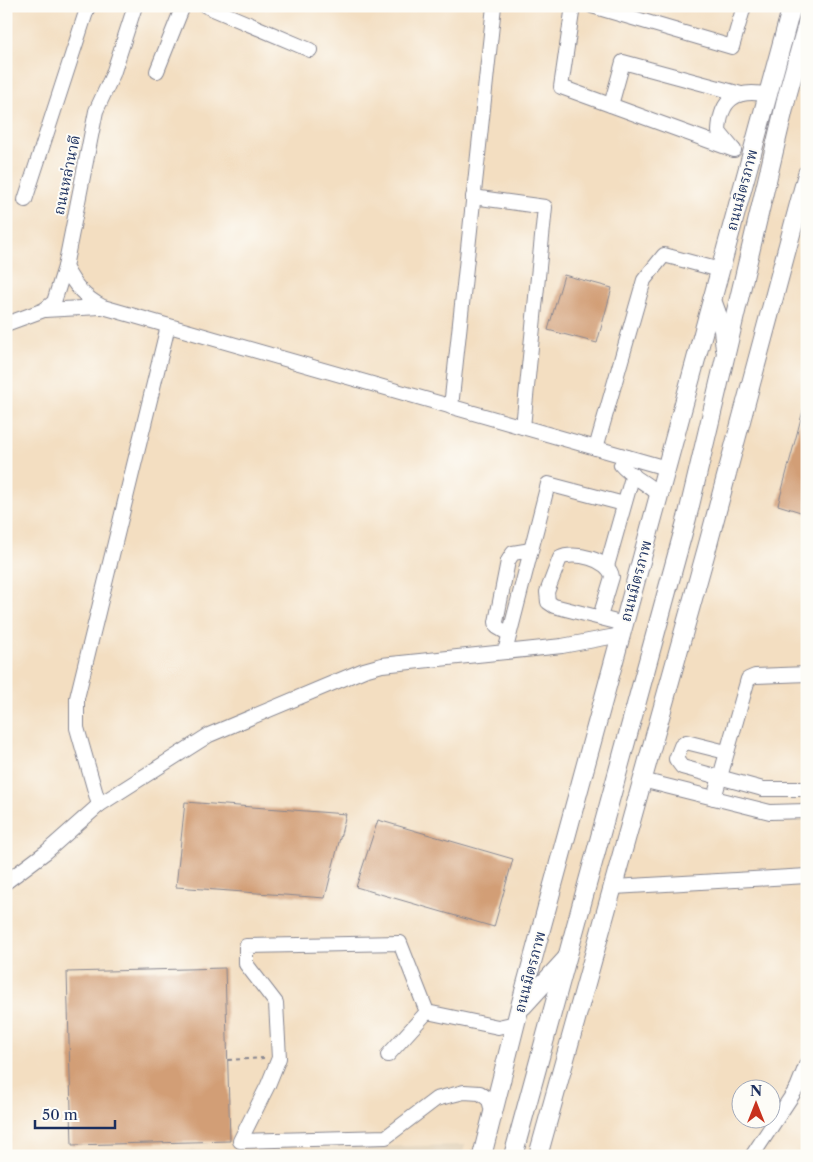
<svg xmlns="http://www.w3.org/2000/svg" width="813" height="1162" font-family="'Libre Caslon Text','Noto Serif Thai',serif">
	<rect width="100%" height="100%" fill="#fdfcf7"/>
	<filter id="ink" filterUnits="userSpaceOnUse"><feTurbulence type="fractalNoise" baseFrequency=".02" numOctaves="2"/><feDisplacementMap in="SourceGraphic" scale="10" xChannelSelector="R" yChannelSelector="G"/><feConvolveMatrix kernelMatrix="1 2 1 2 8 2 1 2 1" color-interpolation-filters="sRGB"/></filter>
	<filter id="wash" filterUnits="userSpaceOnUse"><feTurbulence type="fractalNoise" baseFrequency=".0096" numOctaves="4" result="noise"/><feDisplacementMap in="SourceGraphic" scale="20" xChannelSelector="R" yChannelSelector="G"/><feGaussianBlur stdDeviation="1.12" result="paint"/><feColorMatrix in="noise" values="0 0 0 0 0 0 0 0 0 0 0 0 0 0 0 0 0 1.4 0 .05"/><feComposite in="paint" operator="in"/></filter>
	<g filter="url(#wash)">
		<rect width="100%" height="100%" fill="#f3dec1"/>
		<path fill="#dfceb4" d="M465,1145L462,1156H6V1154Z"/>
		<g id="blocks">
			<g fill="#d29e76">
				<path d="M564,275L612,288L597,343L548,330Z"/>
				<path d="M804,407H807V514L778,505Z"/>
				<path d="M185,802L346,814L325,898L176,887Z"/>
				<path d="M378,820L513,859L494,927L356,887Z"/>
				<path d="M225,968L230,1141L72,1145L67,972Z"/>
			</g>
		</g>
	</g>
	<g filter="url(#ink)">
		<use href="#blocks" fill-opacity="0" stroke="#878690" stroke-width="1"/>
		<g fill="none" stroke-linecap="round" stroke-linejoin="round">
			<defs>
				<g id="minor">
					<path d="M206,6L310,50"/>
					<path d="M573,6L561,87L734,150"/>
					<path d="M592,6L732,47L744,6"/>
					<path d="M157,71L183,6"/>
					<path d="M611,105L623,62L741,94"/>
					<path d="M733,149L719,132C720,99 736,88 769,95"/>
					<path d="M473,197L545,207L523,427"/>
					<path d="M25,200L88,6"/>
					<path d="M65,267C75,286 84,297 103,307L666,468"/>
					<path d="M44,310L100,307"/>
					<path d="M6,324L44,310L54,302L65,267L96,111L113,74L135,6"/>
					<path d="M451,407L494,6"/>
					<path d="M596,448L644,280L664,255L720,270"/>
					<path d="M627,457L621,465C631,477 648,483 659,495"/>
					<path d="M607,566L633,474"/>
					<path d="M600,617L612,577C610,559 573,551 560,558L547,592L548,602L554,606L624,624"/>
					<path d="M509,634L497,627L496,622L508,561L513,553L531,550"/>
					<path d="M505,652L548,484L624,504"/>
					<path d="M726,752L686,742L681,746L676,759L682,767L763,789H807"/>
					<path d="M642,780L770,812L807,811"/>
					<path d="M714,798L748,679L755,676L807,674"/>
					<path d="M99,805L77,728V698L168,326"/>
					<path d="M6,882L46,852L99,805L209,735L364,670L382,665L562,646L621,635"/>
					<path d="M614,887L807,876"/>
					<path d="M388,1055L427,1012"/>
					<path d="M493,1115L489,1100L484,1096L480,1093L464,1092L436,1099L386,1137L240,1141L268,1085L279,1058L276,1003L246,964V946L400,943L427,1012L498,1027L516,1023"/>
					<path d="M752,1156L797,1088L807,1063"/>
				</g>
				<g id="major">
					<path d="M712,300L723,330L725,349"/>
					<path d="M523,1006L566,959"/>
					<path d="M482,1156L519,1010L792,6"/>
					<path d="M513,1156L687,518L787,96L807,24"/>
					<path d="M538,1156L707,548L807,174"/>
				</g>
			</defs>
			<use href="#minor" stroke="#878690" stroke-width="16"/>
			<use href="#major" stroke="#878690" stroke-width="20"/>
			<path stroke="#878690" stroke-width="2" stroke-dasharray="4 4" stroke-linecap="butt" d="M228,1060L266,1058"/>
			<use href="#minor" stroke="#fff" stroke-width="14"/>
			<use href="#major" stroke="#fff" stroke-width="18"/>
		</g>
	</g>
	<g text-anchor="middle" stroke-width="4" stroke-linejoin="round" paint-order="stroke">
		<g font-size="15" fill="#1b2f5e" stroke="#fdfcf7">
			<text transform="translate(67 175) rotate(-78)" y="5">ถนนหล่านาดี</text>
			<text transform="translate(742 190) rotate(-75)" y="5">ถนนมิตรภาพ</text>
			<text transform="translate(636 581) rotate(-75)" y="5">ถนนมิตรภาพ</text>
			<text transform="translate(530 972) rotate(-75)" y="5">ถนนมิตรภาพ</text>
		</g>
	</g>
	<rect width="813" height="1162" fill="none" stroke="#fdfcf7" stroke-width="25"/>
	<g transform="translate(756 1104)"><circle r="24" fill="#fdfcf7" stroke="#a3aaba"/>
	<path d="M0-4L9 19L0 12L-9 19Z" fill="#c8321e"/>
	<text y="-8" font-size="14" font-weight="bold" text-anchor="middle" fill="#1b2f5e">N</text>
	</g>
	<path d="M35 1120v8h80v-8" fill="none" stroke="#1b2f5e" stroke-width="2.5"/>
	<text x="42" y="1120" font-size="15" fill="#1b2f5e" stroke="#fdfcf7" stroke-width="4" paint-order="stroke">50 m</text>
</svg>
